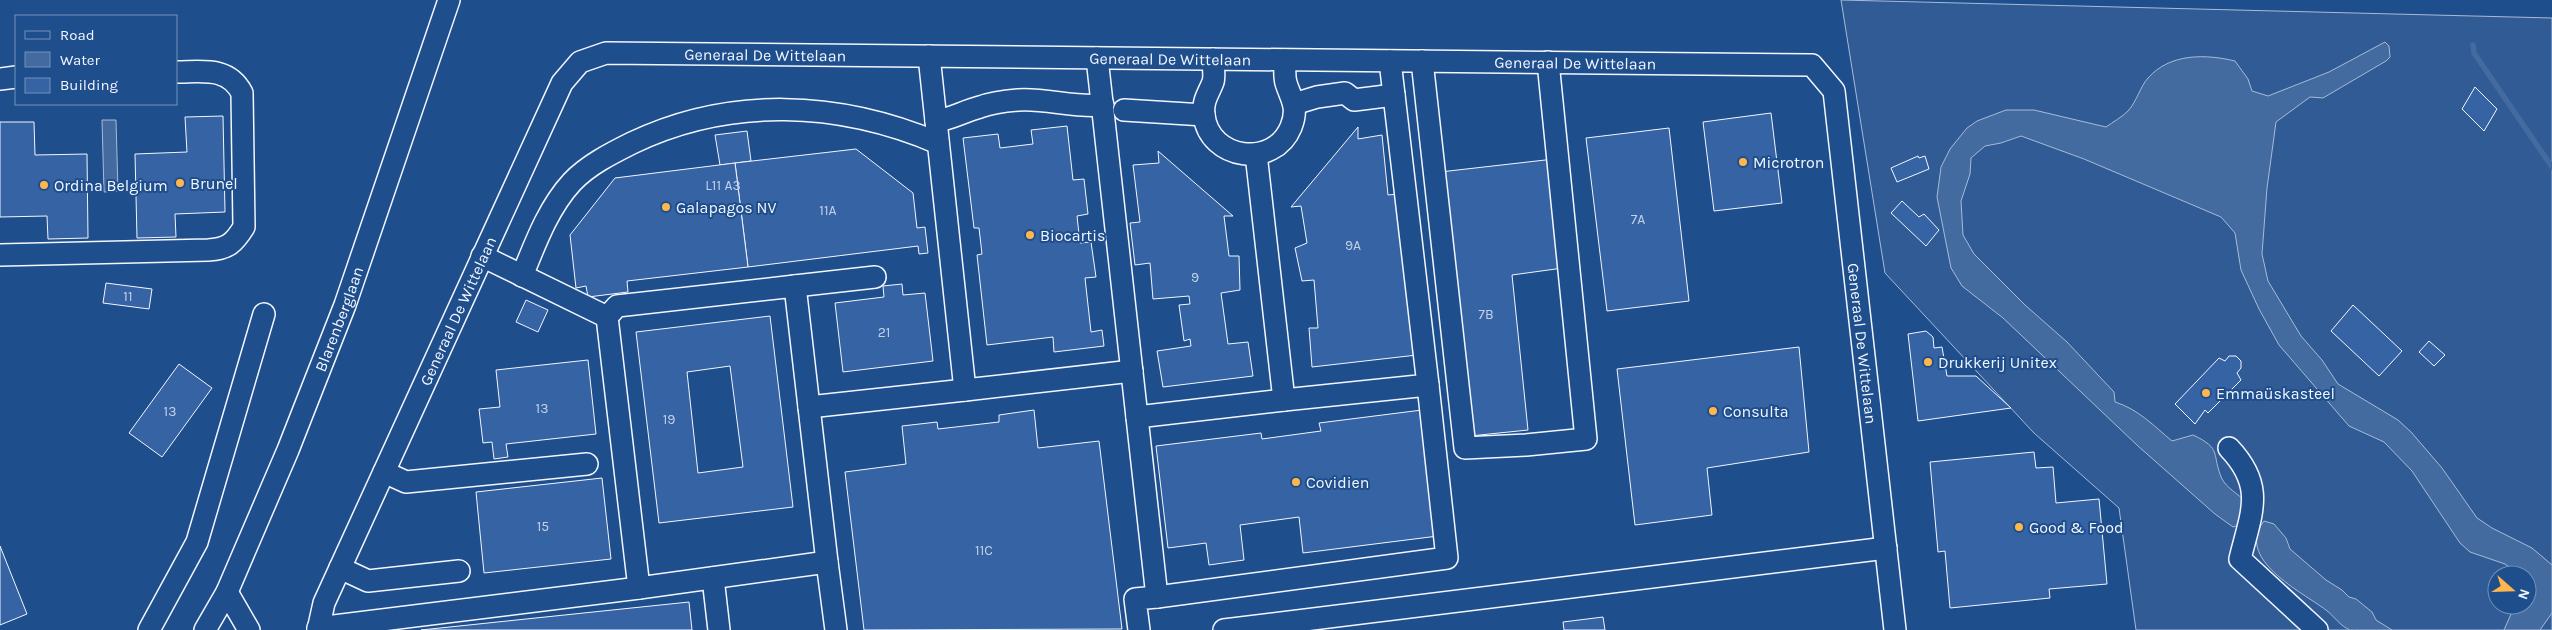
<svg xmlns="http://www.w3.org/2000/svg" width="2552" height="630" font-family="Karla,sans-serif">
	<rect width="100%" height="100%" fill="#1f4e8c"/>
	<path fill="#305b95" stroke="#a8bbd7" fill-rule="evenodd" d="M1841,0L2552,18V630H2136L2119,508L2034,433L1885,273ZM2497,575H2527V605H2497Z"/>
	<g fill="#446ba0" stroke="#a8bbd7">
		<path d="M2385,42L2389,46L2390,57L2386,61L2323,98L2310,97L2276,122L2267,188L2262,254L2268,281L2301,336L2322,360L2338,384L2398,420L2411,432L2442,468L2477,518L2492,528L2532,548L2552,565V613L2540,630H2504L2511,614L2521,605H2527V598L2532,592L2527,575H2520L2505,564L2470,552L2460,543L2412,471L2384,442L2349,426L2279,345L2259,309L2241,270L2235,233L2221,217L2084,159L2021,136L2001,143L1985,146L1971,158L1970,174L1961,201L1963,235L1974,254L2025,305L2067,342L2114,392L2115,402C2138,409 2154,426 2172,441L2193,435C2223,449 2211,454 2222,479C2226,487 2239,495 2245,501L2239,525L2233,527L2215,514L2138,446L2003,318L1962,286L1951,268L1937,197L1941,167L1950,149L1967,128L1977,121L2006,110H2034L2106,127C2113,122 2122,117 2128,111C2137,101 2140,87 2148,78C2170,53 2206,54 2235,61L2248,79L2252,91L2268,96L2329,72Z"/>
		<path d="M102,120H116L118,191L104,192Z"/>
		<path d="M2264,521L2274,524L2286,538L2290,549L2326,580L2342,590L2349,597L2356,599L2372,612L2376,620L2392,630C2380,630 2361,630 2350,630C2340,626 2334,616 2326,610C2302,592 2234,559 2264,521Z"/>
	</g>
	<g fill="none" stroke-linecap="round" stroke-linejoin="round">
		<path stroke="#446ba0" stroke-width="5.5" d="M2473,45L2474,53L2552,167"/>
	</g>
	<g fill="#3563a3" stroke="#f2f6ff" fill-rule="evenodd">
		<path d="M2475,87L2497,109L2484,131L2462,109Z"/>
		<path d="M1771,113L1782,203L1714,211L1703,122Z"/>
		<path d="M223,116L225,212L175,214L176,237L137,238L135,154L187,152L185,117Z"/>
		<path d="M0,122H34L35,155L87,154L88,238L48,239L47,216L0,217Z"/>
		<path d="M1067,126L1073,180L1084,179L1088,214L1077,216L1080,243L1091,242L1096,277L1085,278L1091,332L1102,330L1104,346L1054,352L1053,337L987,345L977,255L982,254L979,228H974L963,138L998,134L1000,148L1033,144L1031,130Z"/>
		<path d="M1358,127V139L1382,135L1388,195L1398,194L1417,355L1312,367L1309,328H1318L1314,280L1302,281L1295,248L1307,243L1301,206L1291,207Z"/>
		<path d="M1669,128L1689,301L1607,311L1586,138Z"/>
		<path d="M747,131L751,161L720,165L715,135Z"/>
		<path d="M856,149L913,193L917,228L925,227L928,253L919,254L918,246L748,267L735,163Z"/>
		<path d="M1158,151L1233,216H1224L1229,256H1239L1240,290L1221,293L1228,344L1248,342L1253,376L1163,387L1157,351L1191,346L1190,339L1184,341L1179,305L1190,304L1189,296L1153,299L1150,263L1135,265L1130,223L1140,222L1133,165L1159,163Z"/>
		<path d="M1918,156L1919,158L1925,156L1929,169L1897,182L1891,168Z"/>
		<path d="M1554,159L1563,268L1512,275L1528,430L1470,436L1440,172Z"/>
		<path d="M735,163L748,267L627,281L628,292L588,297L586,286L576,288L570,235L615,178Z"/>
		<path d="M1902,201L1919,217L1924,214L1939,230L1926,246L1891,213Z"/>
		<path d="M106,283L152,289L149,309L103,303Z"/>
		<path d="M902,284L903,295L925,293L933,361L843,372L835,303L884,297L883,286Z"/>
		<path d="M526,300L548,310L538,332L516,322Z"/>
		<path d="M2353,305L2402,351L2379,376L2331,331Z"/>
		<path d="M770,316L793,507L659,523L636,332ZM730,366L743,467L698,473L687,372Z"/>
		<path d="M1926,331L1933,337L1934,348L1942,347L1947,376H1976L2011,408L1918,421L1908,334Z"/>
		<path d="M2429,341L2445,355L2434,366L2419,352Z"/>
		<path d="M1799,347L1809,452L1707,468L1712,515L1635,525L1617,369Z"/>
		<path d="M2229,356H2236L2241,361V368L2237,373L2241,380L2208,413L2205,410L2195,424L2175,404L2219,358L2225,361Z"/>
		<path d="M588,360L596,434L506,444L508,457L494,459L492,442L483,443L479,409L500,407L496,370Z"/>
		<path d="M179,364L212,388L162,457L129,433Z"/>
		<path d="M1034,410L1038,448L1099,441L1122,629L864,630L845,472L906,464L902,426L937,422L938,429L999,422V415Z"/>
		<path d="M1422,410L1438,536L1303,553L1299,517L1240,525L1244,560L1209,565L1206,543L1168,548L1156,446L1261,433L1262,439L1321,431L1319,423Z"/>
		<path d="M2034,452L2036,468L2053,467L2056,503L2099,499L2107,584L2049,589L2050,598L1950,608L1945,551L1938,552L1930,462Z"/>
		<path d="M602,478L611,559L484,573L476,492Z"/>
		<path d="M0,546L27,614L0,625Z"/>
		<path d="M689,602L692,630H421Z"/>
		<path d="M1603,617L1605,630H1564L1563,622Z"/>
	</g>
	<g fill="none" stroke-linecap="round" stroke-linejoin="round">
		<defs>
			<g id="minor">
				<path d="M929,56L965,390L1132,371"/>
				<path d="M1097,58L1157,597L1135,599L1139,630"/>
				<path d="M1213,59C1213,66 1215,76 1213,82C1209,93 1202,101 1204,115C1209,160 1274,169 1291,127C1299,107 1291,99 1286,83C1284,76 1285,66 1285,60"/>
				<path d="M1422,61L1465,448L1526,445L1586,439L1548,62"/>
				<path d="M0,79L16,77"/>
				<path d="M1294,104L1317,97L1345,93L1354,100L1394,95"/>
				<path d="M1124,110L1204,115"/>
				<path d="M936,121C952,119 964,111 980,107C991,103 1006,101 1018,100C1046,98 1074,108 1103,105"/>
				<path d="M0,255L208,250C228,249 234,243 244,227L242,93C228,66 202,72 176,72"/>
				<path d="M482,256L607,317L639,588L827,562L809,407"/>
				<path d="M522,276C535,244 548,208 572,182C588,165 612,153 632,143C730,96 839,101 938,143"/>
				<path d="M795,286L875,277"/>
				<path d="M607,317L617,306L795,286L809,407L965,390"/>
				<path d="M1284,400L1428,385L1390,61"/>
				<path d="M1137,417L1284,400L1256,154"/>
				<path d="M2229,448C2266,487 2251,513 2240,559L2317,630"/>
				<path d="M384,472L406,482L587,464"/>
				<path d="M827,562L836,630"/>
				<path d="M340,568L368,581L459,571"/>
				<path d="M713,578L719,630"/>
				<path d="M227,592L249,630"/>
				<path d="M1157,597L1447,558L1428,385"/>
				<path d="M318,628L639,588"/>
				<path d="M149,630L197,542L264,314"/>
				<path id="s1" d="M205,630L227,592L288,450L345,305L449,0"/>
				<path id="s2" d="M318,630L324,603L562,83L580,62L606,53L1812,65L1834,91L1895,630"/>
				<path d="M1224,630L1886,548"/>
			</g>
		</defs>
		<use href="#minor" stroke="#f2f6ff" stroke-width="24"/>
		<use href="#minor" stroke="#1f4e8c" stroke-width="21"/>
	</g>
	<g fill="#ffb74d" stroke="#1f4e8c" stroke-width="2">
		<circle cx="1743" cy="162" r="5"/>
		<circle cx="180" cy="183" r="5"/>
		<circle cx="44" cy="185" r="5"/>
		<circle cx="666" cy="207" r="5"/>
		<circle cx="1030" cy="235" r="5"/>
		<circle cx="1928" cy="362" r="5"/>
		<circle cx="2206" cy="393" r="5"/>
		<circle cx="1713" cy="411" r="5"/>
		<circle cx="1296" cy="482" r="5"/>
		<circle cx="2019" cy="527" r="5"/>
	</g>
	<g text-anchor="middle" stroke-width="4" stroke-linejoin="round" paint-order="stroke">
		<g font-size="14" fill="#c3d1e8">
			<text x="723" y="190">L11 A3</text>
			<text x="828" y="215">11A</text>
			<text x="1638" y="224">7A</text>
			<text x="1353" y="250">9A</text>
			<text x="1195" y="282">9</text>
			<text x="128" y="301">11</text>
			<text x="1486" y="319">7B</text>
			<text x="884" y="337">21</text>
			<text x="542" y="413">13</text>
			<text x="170" y="416">13</text>
			<text x="669" y="424">19</text>
			<text x="543" y="531">15</text>
			<text x="984" y="555">11C</text>
		</g>
		<g font-size="16" fill="#f2f6ff" stroke="#1f4e8c">
			<text dy="6" stroke="none"><textPath href="#s2" startOffset="814">Generaal De Wittelaan</textPath></text>
			<text dy="6" stroke="none"><textPath href="#s2" startOffset="1219">Generaal De Wittelaan</textPath></text>
			<text dy="6" stroke="none"><textPath href="#s2" startOffset="1624">Generaal De Wittelaan</textPath></text>
			<text dy="6" stroke="none"><textPath href="#s2" startOffset="349">Generaal De Wittelaan</textPath></text>
			<text dy="6" stroke="none"><textPath href="#s1" startOffset="339">Blarenberglaan</textPath></text>
			<text dy="6" stroke="none"><textPath href="#s2" startOffset="2149">Generaal De Wittelaan</textPath></text>
		</g>
		<g font-size="16" fill="#f2f6ff" stroke="#1f4e8c" text-anchor="start">
			<text x="1753" y="168">Microtron</text>
			<text x="190" y="189">Brunel</text>
			<text x="54" y="191">Ordina Belgium</text>
			<text x="676" y="213">Galapagos NV</text>
			<text x="1040" y="241">Biocartis</text>
			<text x="1938" y="368">Drukkerij Unitex</text>
			<text x="2216" y="399">Emmaüskasteel</text>
			<text x="1723" y="417">Consulta</text>
			<text x="1306" y="488">Covidien</text>
			<text x="2029" y="533">Good &amp; Food</text>
		</g>
	</g>
	<rect x="15" y="15" width="162" height="90" fill="#1f4e8c" stroke="#7391ba"/>
	<rect x="25" y="31" width="25" height="8" fill="#1f4e8c" stroke="#7391ba"/>
	<text x="60" y="40" font-size="15" fill="#f2f6ff">Road</text>
	<rect x="25" y="52" width="25" height="15" fill="#446ba0" stroke="#7391ba"/>
	<text x="60" y="65" font-size="15" fill="#f2f6ff">Water</text>
	<rect x="25" y="78" width="25" height="15" fill="#3563a3" stroke="#7391ba"/>
	<text x="60" y="90" font-size="15" fill="#f2f6ff">Building</text>
	<g transform="translate(2512 590) rotate(110)"><circle r="24" fill="#1f4e8c" stroke="#7391ba"/>
	<path d="M0-4L9 19L0 12L-9 19Z" fill="#ffb74d"/>
	<text y="-8" font-size="14" font-weight="bold" text-anchor="middle" fill="#f2f6ff">N</text>
	</g>
</svg>
